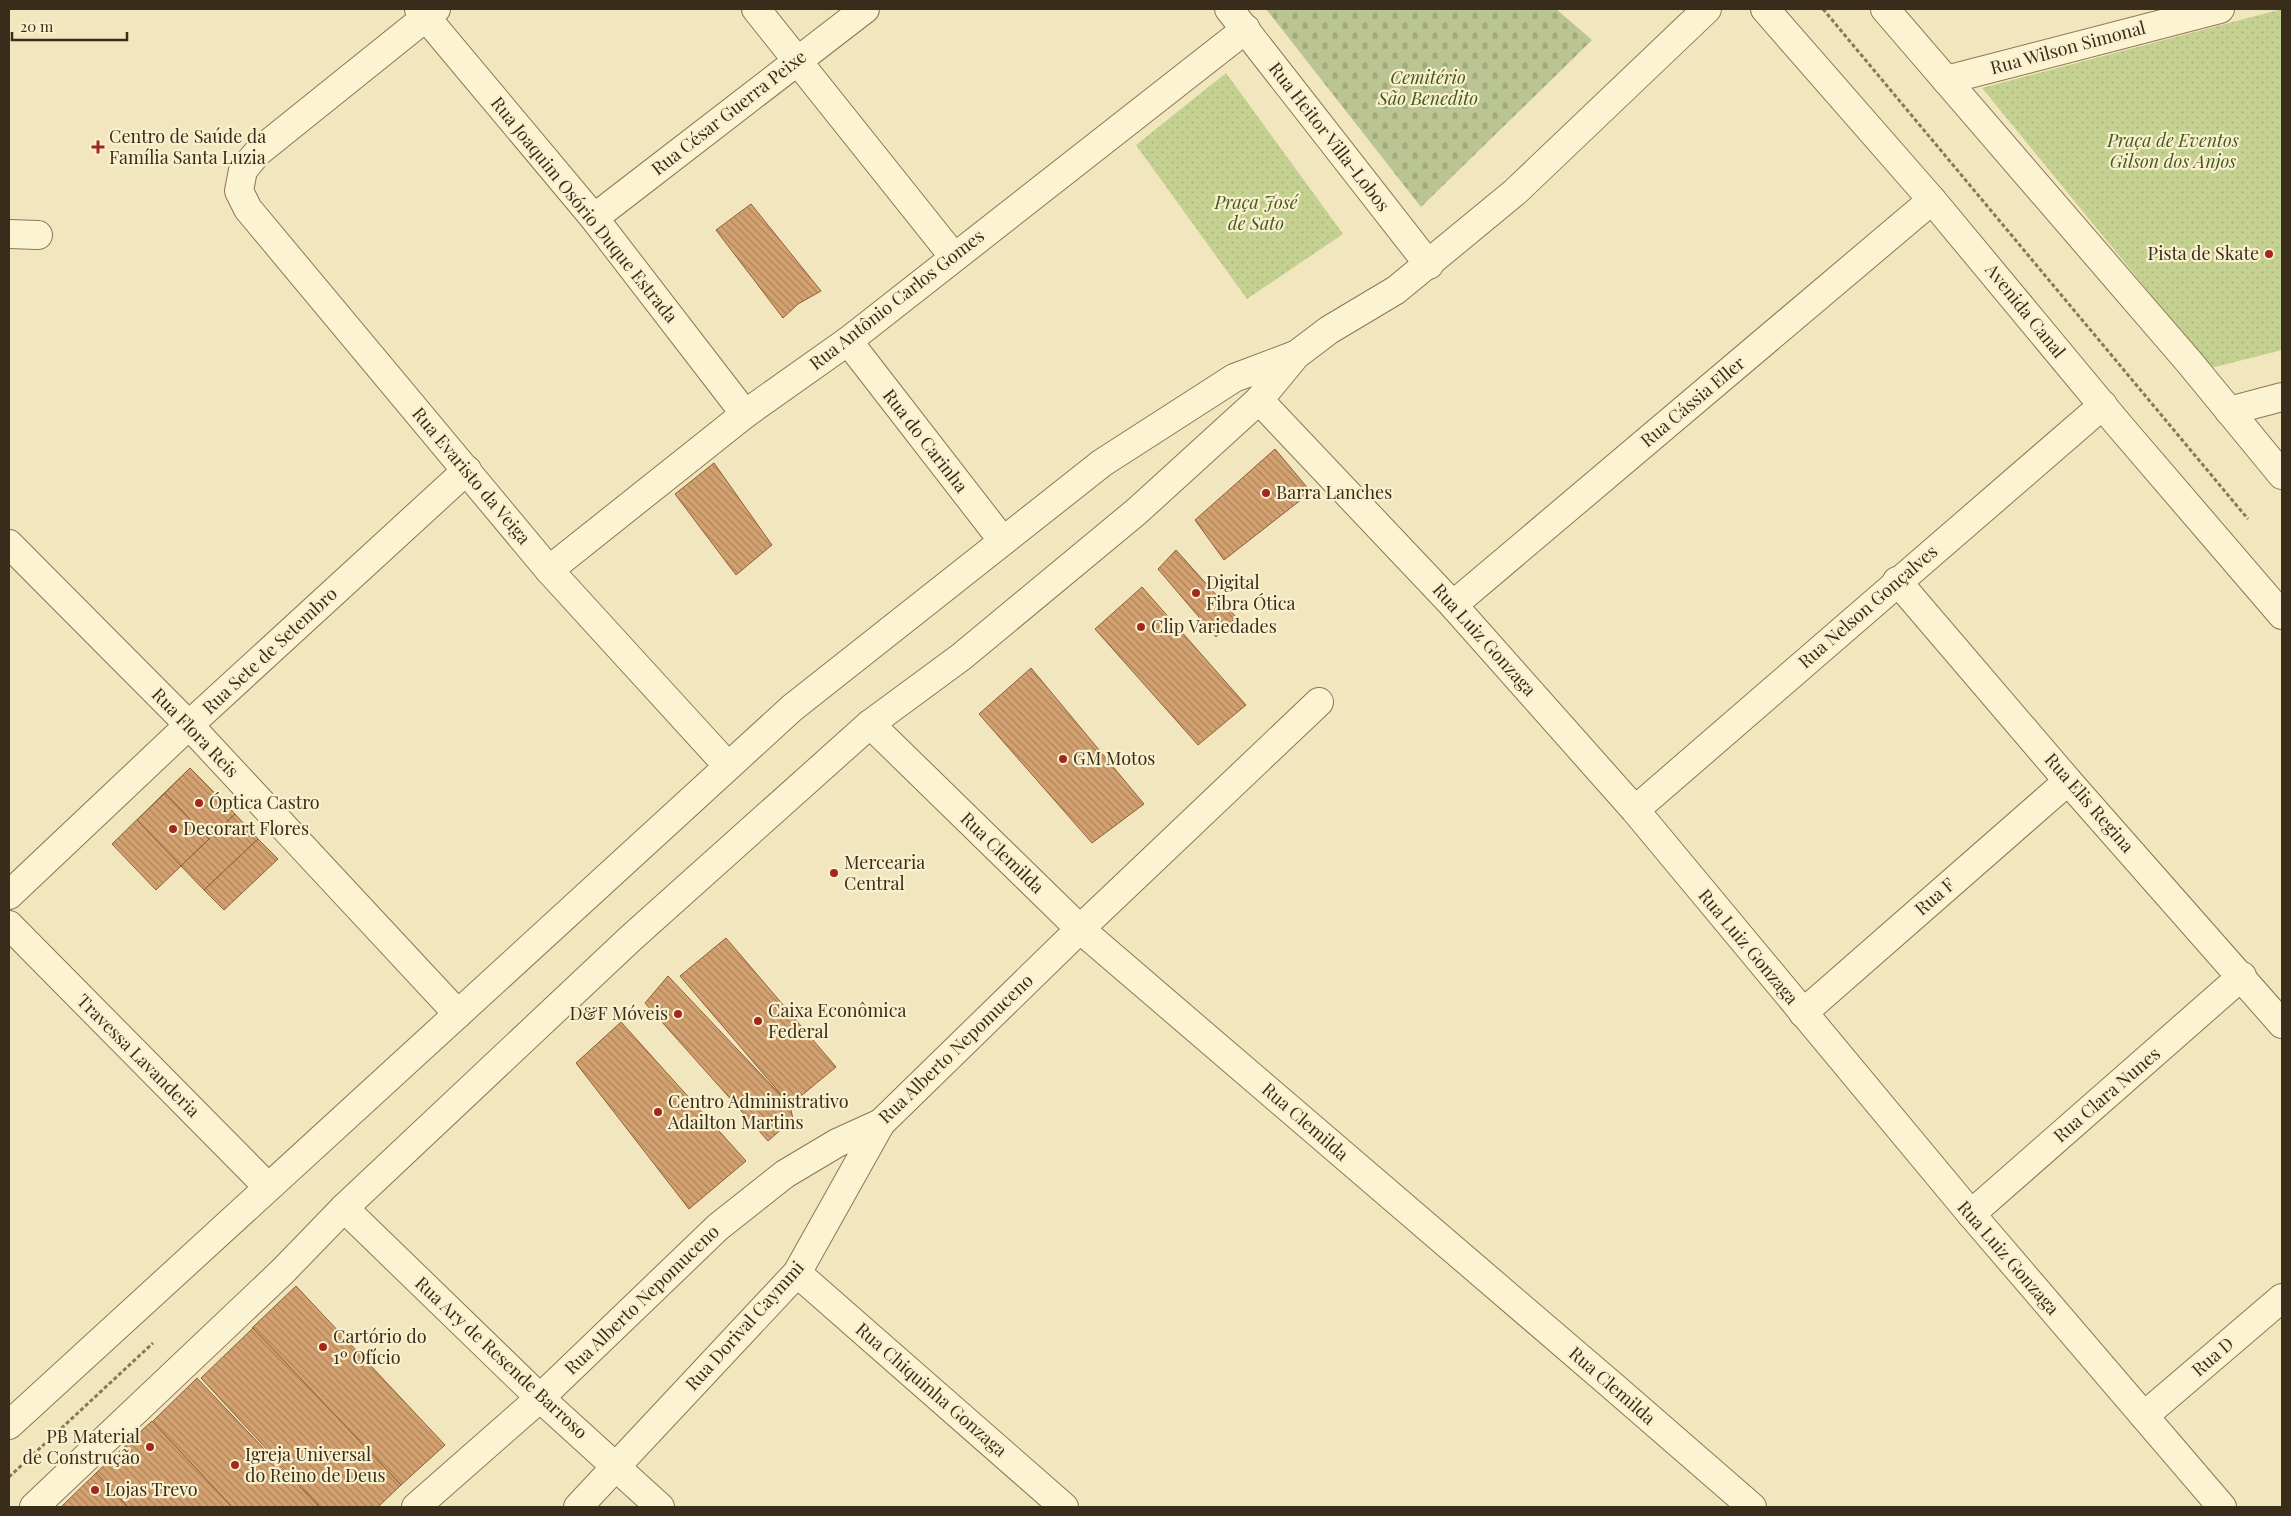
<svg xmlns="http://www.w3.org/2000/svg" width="2291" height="1516" font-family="'Playfair Display',serif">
	<defs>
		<pattern id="cemetery-stones" width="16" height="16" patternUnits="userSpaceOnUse" patternTransform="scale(1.25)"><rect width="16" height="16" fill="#bbc591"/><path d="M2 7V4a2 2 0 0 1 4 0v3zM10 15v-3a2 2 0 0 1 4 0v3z" fill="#a2a97c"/></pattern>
		<pattern id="park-dots" width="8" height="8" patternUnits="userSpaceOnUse" patternTransform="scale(1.25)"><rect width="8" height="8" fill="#c5d191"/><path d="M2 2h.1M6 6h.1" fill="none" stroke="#aab47c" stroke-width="1.8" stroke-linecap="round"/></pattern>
		<pattern id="building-back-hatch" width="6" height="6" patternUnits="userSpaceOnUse" patternTransform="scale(1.25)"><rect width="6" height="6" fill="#d4a170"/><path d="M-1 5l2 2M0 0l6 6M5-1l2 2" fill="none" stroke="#ad835b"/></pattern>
	</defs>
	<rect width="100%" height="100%" fill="#f2e6be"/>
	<path fill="url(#cemetery-stones)" d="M1266,9H1556L1592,40L1421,207Z"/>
	<g fill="url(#park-dots)">
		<path d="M2282,9V350L2211,368L1982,88Z"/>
		<path d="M1226,73L1343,234L1247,299L1136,145Z"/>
	</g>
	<g fill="url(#building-back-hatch)" stroke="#8e6038">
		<path d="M751,204L821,291L798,304L783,318L716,230Z"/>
		<path d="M1275,449L1311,492L1224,560L1195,520Z"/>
		<path d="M714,463L772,545L736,575L675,494Z"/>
		<path d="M1176,550L1236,617L1216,637L1158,569Z"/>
		<path d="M1142,587L1246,705L1198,745L1095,629Z"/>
		<path d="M1031,668L1144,804L1092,843L979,714Z"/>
		<path d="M190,768L235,814L156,890L112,844Z"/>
		<path d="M190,768L235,814L209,839L165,793Z"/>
		<path d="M165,793L209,839L181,866L137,820Z"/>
		<path d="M235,814L258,839L204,890L181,866Z"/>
		<path d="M258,839L278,859L224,910L204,890Z"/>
		<path d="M726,938L836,1067L790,1105L680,976Z"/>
		<path d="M668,976L790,1105L793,1119L768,1141L645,1003Z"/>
		<path d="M621,1022L746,1161L689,1209L576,1063Z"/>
		<path d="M296,1286L445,1445L401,1485L252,1328Z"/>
		<path d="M253,1328L401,1485L378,1507H320L201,1378Z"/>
		<path d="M197,1378L319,1507H232L152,1422Z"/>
		<path d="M152,1421L232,1507H128L96,1473Z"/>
		<path d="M96,1473L128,1507H61Z"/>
	</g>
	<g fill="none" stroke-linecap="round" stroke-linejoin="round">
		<defs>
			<g id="minor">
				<path d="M419,9L594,218L745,414"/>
				<path d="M436,9L258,152L243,170L239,191L248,209L549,570L728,766"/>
				<path d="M756,9L954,257"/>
				<path d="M1229,9L1429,265"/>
				<path d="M1765,9L1932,200L2118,424L2282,615"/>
				<path d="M1885,9L2190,363L2282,475"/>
				<path d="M1946,80L2220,9"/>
				<path d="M594,218L865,9"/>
				<path d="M9,234L38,235"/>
				<path d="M848,341L1003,541"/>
				<path d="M1259,400L1453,605L1635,810L1971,1214L2222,1507"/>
				<path d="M2229,411L2282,397"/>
				<path d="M9,544L189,725L458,1014"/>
				<path d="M549,570L745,414L848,341L1246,29"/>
				<path d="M1897,581L2068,781L2282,1024"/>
				<path d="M1453,605L1932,200"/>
				<path d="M870,724L1080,929L1615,1388L1752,1507"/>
				<path d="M1635,810L2103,405"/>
				<path d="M9,895L189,725L467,470"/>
				<path d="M9,925L268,1187"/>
				<path d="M1803,1013L2068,781"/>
				<path d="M344,1208L540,1398L660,1507"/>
				<path d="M1971,1214L2242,976"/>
				<path d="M797,1273L1064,1507"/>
				<path d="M2144,1416L2282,1298"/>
				<path d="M9,1425L792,708L1102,463L1234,378L1295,355"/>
				<path d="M34,1507L283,1271L344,1208L631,938L870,724L961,657L1136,512L1259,400L1296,355L1329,330L1396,290L1515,192L1707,9"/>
				<path d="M416,1507L540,1398L718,1227L785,1174L837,1143L881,1123L1080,929L1319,702"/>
				<path d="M578,1507L797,1273L881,1123"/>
			</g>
		</defs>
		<use href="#minor" stroke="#8c7655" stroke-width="30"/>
		<g stroke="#8c7655" stroke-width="3" stroke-dasharray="4 2.5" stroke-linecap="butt">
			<path d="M1823,9L2248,519"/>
			<path d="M9,1477L153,1343"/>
		</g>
		<use href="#minor" stroke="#fcf3d2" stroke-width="28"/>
	</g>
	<g fill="#a1271f" stroke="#f9f0ce" stroke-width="2">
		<path d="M95.5 139.5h5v5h5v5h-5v5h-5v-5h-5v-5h5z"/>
		<circle cx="2269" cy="254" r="5"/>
		<circle cx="1266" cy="493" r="5"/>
		<circle cx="1196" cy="593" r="5"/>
		<circle cx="1141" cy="627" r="5"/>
		<circle cx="1063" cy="759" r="5"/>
		<circle cx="199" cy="803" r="5"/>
		<circle cx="173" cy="829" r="5"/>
		<circle cx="834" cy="873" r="5"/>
		<circle cx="678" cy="1014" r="5"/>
		<circle cx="758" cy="1021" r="5"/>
		<circle cx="658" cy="1112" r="5"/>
		<circle cx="323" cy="1347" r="5"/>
		<circle cx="150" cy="1447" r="5"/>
		<circle cx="235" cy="1465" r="5"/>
		<circle cx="95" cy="1490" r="5"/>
	</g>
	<g text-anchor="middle" stroke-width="4.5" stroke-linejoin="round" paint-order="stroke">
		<g font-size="18" fill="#3a2c1b" stroke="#f9f0ce">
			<text transform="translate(2068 48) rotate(-15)" y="6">Rua Wilson Simonal</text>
			<text transform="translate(729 113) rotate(-38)" y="6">Rua César Guerra Peixe</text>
			<text transform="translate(1329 137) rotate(52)" y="6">Rua Heitor Villa-Lobos</text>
			<text transform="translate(584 210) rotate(51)" y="6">Rua Joaquim Osório Duque Estrada</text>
			<text transform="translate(897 300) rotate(-38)" y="6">Rua Antônio Carlos Gomes</text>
			<text transform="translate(2025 311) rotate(51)" y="6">Avenida Canal</text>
			<text transform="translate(1693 402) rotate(-40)" y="6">Rua Cássia Eller</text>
			<text transform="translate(925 441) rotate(52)" y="6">Rua do Carinha</text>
			<text transform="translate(471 476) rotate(50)" y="6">Rua Evaristo da Veiga</text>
			<text transform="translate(1868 607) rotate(-41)" y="6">Rua Nelson Gonçalves</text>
			<text transform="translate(1484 640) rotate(48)" y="6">Rua Luiz Gonzaga</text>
			<text transform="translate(270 651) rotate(-43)" y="6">Rua Sete de Setembro</text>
			<text transform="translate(195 733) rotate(46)" y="6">Rua Flora Reis</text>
			<text transform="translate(2089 803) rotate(49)" y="6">Rua Elis Regina</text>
			<text transform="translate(1002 853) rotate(44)" y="6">Rua Clemilda</text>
			<text transform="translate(1935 897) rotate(-41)" y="6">Rua F</text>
			<text transform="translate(1748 947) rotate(50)" y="6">Rua Luiz Gonzaga</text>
			<text transform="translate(956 1049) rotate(-44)" y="6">Rua Alberto Nepomuceno</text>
			<text transform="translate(138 1056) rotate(45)" y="6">Travessa Lavanderia</text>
			<text transform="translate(2107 1095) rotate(-41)" y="6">Rua Clara Nunes</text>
			<text transform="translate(1305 1122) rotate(41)" y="6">Rua Clemilda</text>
			<text transform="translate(2008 1258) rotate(49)" y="6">Rua Luiz Gonzaga</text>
			<text transform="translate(642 1300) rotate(-44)" y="6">Rua Alberto Nepomuceno</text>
			<text transform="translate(745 1326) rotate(-48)" y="6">Rua Dorival Caymmi</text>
			<text transform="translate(2213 1357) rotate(-41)" y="6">Rua D</text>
			<text transform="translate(501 1358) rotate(43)" y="6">Rua Ary de Resende Barroso</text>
			<text transform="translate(1612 1386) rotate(41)" y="6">Rua Clemilda</text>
			<text transform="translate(931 1390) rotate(41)" y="6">Rua Chiquinha Gonzaga</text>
		</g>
		<g font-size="18" font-style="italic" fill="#46581f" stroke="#f9f0ce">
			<text x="1428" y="84">Cemitério<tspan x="1428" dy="21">São Benedito</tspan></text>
			<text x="2173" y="147">Praça de Eventos<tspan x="2173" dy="21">Gilson dos Anjos</tspan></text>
			<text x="1256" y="209">Praça José<tspan x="1256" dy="21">de Sato</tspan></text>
		</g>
		<g font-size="18" fill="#3a2c1b" stroke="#f9f0ce" text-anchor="start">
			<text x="109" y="143">Centro de Saúde da<tspan x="109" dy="21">Família Santa Luzia</tspan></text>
			<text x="2259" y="260" text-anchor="end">Pista de Skate</text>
			<text x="1276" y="499">Barra Lanches</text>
			<text x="1206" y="589">Digital<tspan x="1206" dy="21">Fibra Ótica</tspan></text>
			<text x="1151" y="633">Clip Variedades</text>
			<text x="1073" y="765">GM Motos</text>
			<text x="209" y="809">Óptica Castro</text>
			<text x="183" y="835">Decorart Flores</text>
			<text x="844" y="869">Mercearia<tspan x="844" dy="21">Central</tspan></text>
			<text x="768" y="1017">Caixa Econômica<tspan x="768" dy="21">Federal</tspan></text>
			<text x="668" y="1020" text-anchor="end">D&amp;F Móveis</text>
			<text x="668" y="1108">Centro Administrativo<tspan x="668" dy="21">Adailton Martins</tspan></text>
			<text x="333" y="1343">Cartório do<tspan x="333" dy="21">1º Ofício</tspan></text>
			<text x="140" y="1443" text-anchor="end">PB Material<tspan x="140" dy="21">de Construção</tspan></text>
			<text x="245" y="1461">Igreja Universal<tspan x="245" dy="21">do Reino de Deus</tspan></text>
			<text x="105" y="1496">Lojas Trevo</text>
		</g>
	</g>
	<rect width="2291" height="1516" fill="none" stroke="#3a2c1b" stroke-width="20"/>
	<path d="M12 32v8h115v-8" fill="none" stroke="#3a2c1b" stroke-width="2.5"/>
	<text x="20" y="32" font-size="15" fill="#3a2c1b" stroke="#f9f0ce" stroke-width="4" paint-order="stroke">20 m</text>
</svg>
